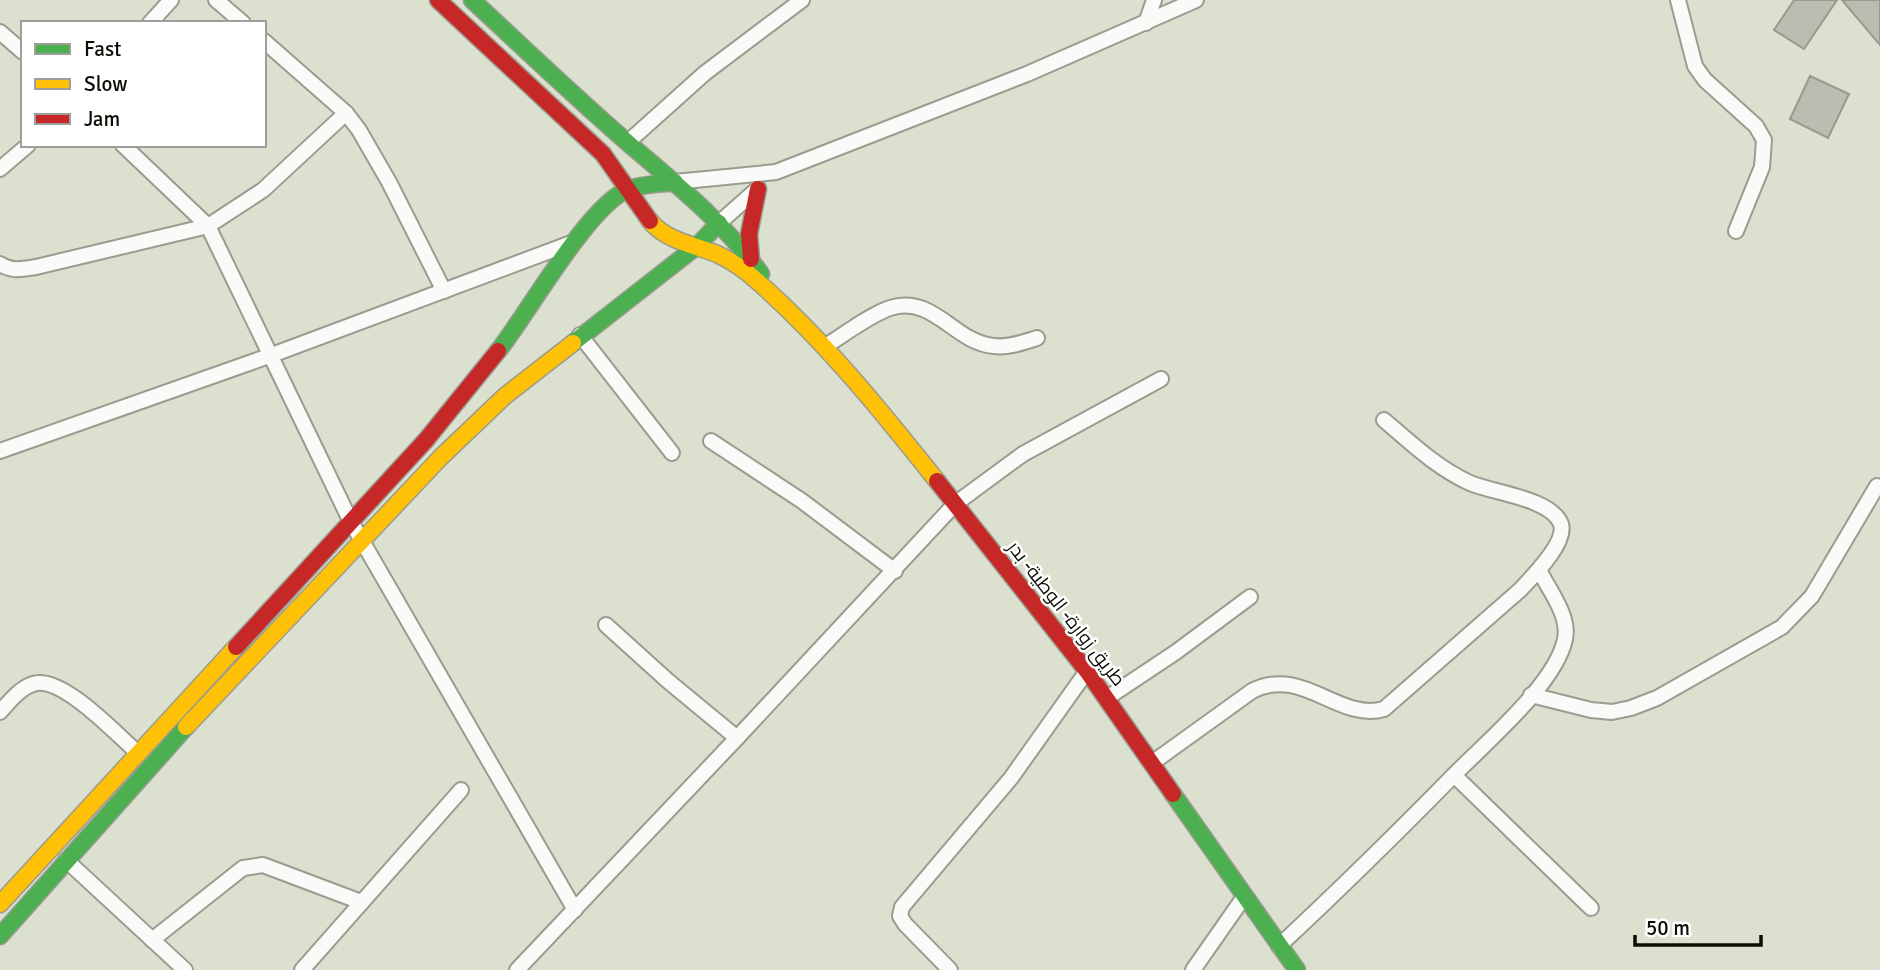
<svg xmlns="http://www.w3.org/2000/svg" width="1880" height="970" font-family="Signika,Cairo,sans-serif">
	<rect width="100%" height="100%" fill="#dce0cf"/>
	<g fill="#babdaf" stroke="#979a8c" stroke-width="2">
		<path d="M1794,0H1837L1804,49L1774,30Z"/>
		<path d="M1842,0H1880V45Z"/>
		<path d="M1810,76L1849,94L1828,138L1790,119Z"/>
	</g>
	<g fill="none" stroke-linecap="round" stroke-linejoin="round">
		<defs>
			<g id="street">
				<path d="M216,0L243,23"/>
				<path d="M1678,0L1695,66L1705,80L1756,126L1764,140L1762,167L1736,231"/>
				<path d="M150,23L171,0"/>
				<path d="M1146,23L1154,0"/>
				<path d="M0,32L23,52"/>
				<path d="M264,41L346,113L359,130L389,182L444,291"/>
				<path d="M628,142L705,73L802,0"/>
				<path d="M123,145L208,226L350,520L575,910"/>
				<path d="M0,169L28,145"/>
				<path d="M675,182L776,172L1027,74L1196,0"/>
				<path d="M719,223L754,192"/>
				<path d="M0,264C12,272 23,269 36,267L208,226L263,190L346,113"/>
				<path d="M580,335L672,453"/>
				<path d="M824,347C842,336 871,314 890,308C934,294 954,343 994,346C1008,348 1024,342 1037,338"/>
				<path d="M711,441L802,501L895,571"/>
				<path d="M0,451L269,356L574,242"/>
				<path d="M606,625L668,681L737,738L955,504L1023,454L1161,379"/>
				<path d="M1531,695L1591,710L1612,712L1631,708L1657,698L1782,627L1812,596L1877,486"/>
				<path d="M1107,698L1176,652L1250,597"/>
				<path d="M0,712C9,702 20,688 33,684C61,674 117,735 138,753"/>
				<path d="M1152,763L1252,691C1302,665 1339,722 1384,709L1520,590C1532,577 1567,543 1561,524C1551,498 1493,493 1470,483C1437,468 1411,443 1384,420"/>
				<path d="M1454,775L1591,908"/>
				<path d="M66,860L185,970"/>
				<path d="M152,940L243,868L263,865L361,902"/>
				<path d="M1279,946C1338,891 1395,835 1451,778C1484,744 1556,684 1565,639C1570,616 1549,590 1539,570"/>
				<path d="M302,970L461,790"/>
				<path d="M517,970L737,738"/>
				<path d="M950,970L905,924L900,916L902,907L1011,778L1087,671"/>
				<path d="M1193,970L1244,897"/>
			</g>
			<g id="fast">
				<path d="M472,0C526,50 579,101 635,149C681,188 726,225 761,274"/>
				<path d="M573,343L697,246L719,223"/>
				<path d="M498,351C527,315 588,206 627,190C640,184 660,184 675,182"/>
				<path d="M1173,794L1297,970"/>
				<path d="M0,936L186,727"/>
			</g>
			<g id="slow">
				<path d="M650,221C666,241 695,245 717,254C728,259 740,267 749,274C820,335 879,408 937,481"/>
				<path d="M186,727L441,457L505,396L573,343"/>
				<path d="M0,904L236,647"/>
			</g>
			<g id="jam">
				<path d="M438,0L603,154L650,221"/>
				<path d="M751,259L749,234L758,189"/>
				<path d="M937,481L1087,671L1173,794"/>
				<path d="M236,647L426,440L498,351"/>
			</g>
		</defs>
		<use href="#street" stroke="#999c8f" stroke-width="18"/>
		<use href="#fast" stroke="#999c8f" stroke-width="19"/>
		<use href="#slow" stroke="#999c8f" stroke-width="19"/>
		<use href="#jam" stroke="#999c8f" stroke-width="19"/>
		<use href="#street" stroke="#fafaf8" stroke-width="14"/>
		<use href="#fast" stroke="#4caf50" stroke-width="16"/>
		<use href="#slow" stroke="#ffc107" stroke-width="16"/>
		<use href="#jam" stroke="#c62828" stroke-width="16"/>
	</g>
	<g text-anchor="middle" stroke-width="5" stroke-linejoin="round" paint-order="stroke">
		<g font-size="19" fill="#0c0e04" stroke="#fff">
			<text transform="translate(1067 613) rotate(52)" y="7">طريق زوارة- الوطية- بدر</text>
		</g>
	</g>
	<rect x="21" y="21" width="245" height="126" fill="#ffffff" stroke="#9e9f9b" stroke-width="2"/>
	<rect x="35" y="44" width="35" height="10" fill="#4caf50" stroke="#9e9f9b" stroke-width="2"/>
	<text x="84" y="56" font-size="21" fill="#0c0e04">Fast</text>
	<rect x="35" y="79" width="35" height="10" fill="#ffc107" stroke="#9e9f9b" stroke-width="2"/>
	<text x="84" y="91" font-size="21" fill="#0c0e04">Slow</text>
	<rect x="35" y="114" width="35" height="10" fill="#c62828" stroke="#9e9f9b" stroke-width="2"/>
	<text x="84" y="126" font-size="21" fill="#0c0e04">Jam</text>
	<path d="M1635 935v10h126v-10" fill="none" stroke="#0c0e04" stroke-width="3.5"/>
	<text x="1646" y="935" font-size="21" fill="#0c0e04" stroke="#ffffff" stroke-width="5" paint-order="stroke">50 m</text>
</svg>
